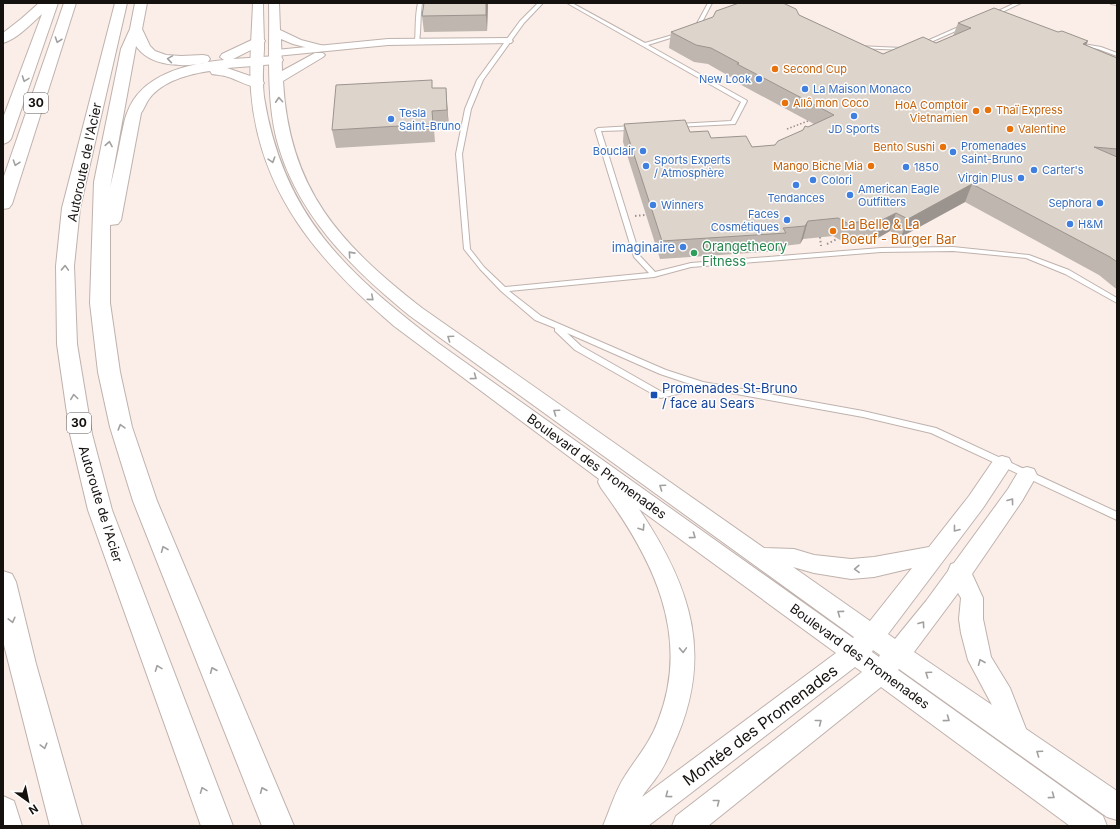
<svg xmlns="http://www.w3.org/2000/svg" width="1120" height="829" font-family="Inter,sans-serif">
	<rect width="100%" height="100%" fill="#fbeee9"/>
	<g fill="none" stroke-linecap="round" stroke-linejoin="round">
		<defs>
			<g id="service">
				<path d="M418,3H422C420,16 421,29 419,42L417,43L415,42C416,29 415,16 418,3Z"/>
				<path d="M538,3H543L524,23L483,80L471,109L462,154L470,249L484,267L505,287L649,273L634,257L595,130L598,128L633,126L636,128L633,130L601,131L640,256L655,272L691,263L881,248L953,247L1029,255L1069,270L1117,298V303L1065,274L1026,258L953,251L881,252L691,267L654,277L509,291L541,316L666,370L703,382L863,411L936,428L1117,512V520L931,433L863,417L703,388L661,398L658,397L575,350L555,331V328L535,320L501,291L480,269L464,249L456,154L465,109L477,80L520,21ZM567,333L660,374L693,385L662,392L581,346Z"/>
				<path d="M567,3H572L645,43L683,32V34L648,45L746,100L747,101L735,124L675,127V125L677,124L731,121L741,102Z"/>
				<path d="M708,3H712L699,28L692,30V29L695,27Z"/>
				<path d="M1015,3H1021L994,16L990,15Z"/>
				<path d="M1111,3H1117V5L1111,4Z"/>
				<path d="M963,25L967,26L924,45L920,44Z"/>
				<path d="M1077,43L1101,47L1117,53V56L1098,49L1077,45Z"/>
				<path d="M857,46L903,48L905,49L903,50L859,48H857Z"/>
			</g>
			<path id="minor" d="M508,38L513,41L511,43L388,45L276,56L271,53L276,50L388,39Z"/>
			<path id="tertiary" d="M253,3H263C263,18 264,33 264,49C263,65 262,81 264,97C283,216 347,273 438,343L853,638L854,637L410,316C351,268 295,213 276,137C266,94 270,47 269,3H279L280,30L301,40L324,46L326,48L324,50L320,51L293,44L281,39L282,71L315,53H323L325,55L323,57L283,81C289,190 340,244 422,308L764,548L794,549L814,555L851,559L874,557L929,547L969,496L995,458L1002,456L1009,458L1012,464L983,508L888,634L895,639L926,601L948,571L951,564L954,563L1008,489L1020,469L1027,467L1034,469L1037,475L1022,501L972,574L983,598V619L991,657L1010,688L1026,729L1117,791V820L1107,817L899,669L898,670L1103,816L1107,826H1070L881,687L708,826H672L676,816L862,672L855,667L648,826H603C610,810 615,791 625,776C637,757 650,743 658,721C692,635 652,557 601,488L598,482L599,479L394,326C320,262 259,194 251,91C249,63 252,32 253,3ZM639,509L836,653L642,797C646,790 652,784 656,778C663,769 668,758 672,748C715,658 692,588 639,509ZM793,567L814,573L851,579L874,577L912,568L870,621ZM958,593L961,598L959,619L961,633L968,660L992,705L914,652ZM873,650L880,655L879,657L872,652Z"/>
			<g id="motorway">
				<path d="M39,3H58L11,139L8,142L3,144V118L42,14C31,24 17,39 3,43V33L21,19Z"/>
				<path d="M64,3H76L12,204L9,208L3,209V179Z"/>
				<path d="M115,3H127L80,208L74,266L77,344L92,434L112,510L233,826H201L88,510L70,434L57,344L56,266L62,208Z"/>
				<path d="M135,3H147L142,29L150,46L155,51L166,55L181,56L203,55L208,56L210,59L208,62C185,68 150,67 136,46L110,188C114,171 118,154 121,137C123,129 124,120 127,113C141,74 187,64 224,60L220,57L222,54L258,37L263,38L265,41L263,44L233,59L276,56L281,57L283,60L281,63L276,64L227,68L262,80L264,83L262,86C250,89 239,80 228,77C223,75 217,75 212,74L210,71C189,74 162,81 149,99C146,103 144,109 141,113L121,220L118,224L110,225V303L120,372L132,427L157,501L294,826H262L133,501L110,427L98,372L90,303L94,182L121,49L130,29Z"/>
				<path d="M3,571L12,574L16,582L36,664L82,826H50L3,641Z"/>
				<path d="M3,796L14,801L22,826H3Z"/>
			</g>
		</defs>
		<use href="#service" stroke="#bfb2ad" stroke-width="2"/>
		<use href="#minor" stroke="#bfb2ad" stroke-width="2"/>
		<use href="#tertiary" stroke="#bfb2ad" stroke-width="2"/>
		<use href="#motorway" stroke="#bfb2ad" stroke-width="2"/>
		<path stroke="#9b918e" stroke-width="1.5" stroke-dasharray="1.5 2" stroke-linecap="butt" d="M787,129L808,121"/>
		<g stroke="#9b918e" stroke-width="2" stroke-dasharray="1.5 2.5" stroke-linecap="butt">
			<path d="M635,216L645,215"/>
			<path d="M820,237L821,246"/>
			<path d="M827,244L837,239"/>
		</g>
		<use href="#service" fill="#fff" fill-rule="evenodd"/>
		<use href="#minor" fill="#fff" fill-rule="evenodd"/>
		<use href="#tertiary" fill="#fff" fill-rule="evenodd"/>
		<use href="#motorway" fill="#fff" fill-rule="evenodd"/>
	</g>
	<g fill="#beb6af">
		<path d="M424,3H488L487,31L424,32L422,16Z"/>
		<path d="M799,15L883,54L936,43L953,36L958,23L1058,32L1088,41L1086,45L1117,58V289L1115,288L1099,275L965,202L901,237L890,231L876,239L842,241L833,236L803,239L800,244L783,246L781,251L660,259L623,142L624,124L690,132L711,138L752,147L775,145L808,127L814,124L734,81V79L708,64L694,62L669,48L671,32Z"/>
		<path d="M433,88H446L449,128L434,129L435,142L336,148L332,130Z"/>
	</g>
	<g fill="#9b948e">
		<path d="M486,3H488L487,31L486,15Z"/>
		<path d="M1088,41L1080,57L1083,44Z"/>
		<path d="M446,88L447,105L449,128L447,110Z"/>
		<path d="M972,184L965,202L901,237L908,219Z"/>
		<path d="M896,213L890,231L876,239L882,220Z"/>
		<path d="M808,221L803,239L800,244L805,226Z"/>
	</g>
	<g fill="#ddd4cb" stroke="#9b948e">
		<path d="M424,3H486V15L422,16Z"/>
		<path d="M739,3H783L796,9L799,15L883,54L923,37L936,43L971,28L958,23L994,8L1058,32L1062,31L1088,41L1083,44L1117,58V149L1094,147L1117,157V262L1110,257L972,184L908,219L896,213L882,220L847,223L838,218L808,221L805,226L783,228L786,233L662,241L624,124L685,120L690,132L708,131L711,138L746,136L752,147L775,145L778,141L803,130L805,126L808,127L834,115L737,64L739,63L711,48L696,45L671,32L713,17L716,11Z"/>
		<path d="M432,80V88H446L447,110L432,111L433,124L332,130L336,85Z"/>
	</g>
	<defs><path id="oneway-chevron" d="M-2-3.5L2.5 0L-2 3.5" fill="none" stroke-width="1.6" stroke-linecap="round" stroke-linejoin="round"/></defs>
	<g stroke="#a1a09f">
		<use href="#oneway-chevron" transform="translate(58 40) rotate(109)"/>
		<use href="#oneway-chevron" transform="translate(170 59) rotate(-171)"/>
		<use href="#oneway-chevron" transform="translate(25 79) rotate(110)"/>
		<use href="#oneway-chevron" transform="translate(279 100) rotate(-94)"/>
		<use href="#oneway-chevron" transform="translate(109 144) rotate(-80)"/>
		<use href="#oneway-chevron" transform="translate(272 160) rotate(73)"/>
		<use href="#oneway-chevron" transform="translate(16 163) rotate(109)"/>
		<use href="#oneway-chevron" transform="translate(351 254) rotate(-132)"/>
		<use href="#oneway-chevron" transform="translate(65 268) rotate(-88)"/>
		<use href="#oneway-chevron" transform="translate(371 298) rotate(41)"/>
		<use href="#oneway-chevron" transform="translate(450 338) rotate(-145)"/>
		<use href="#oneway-chevron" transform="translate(474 377) rotate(36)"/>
		<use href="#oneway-chevron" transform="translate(74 397) rotate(-98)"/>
		<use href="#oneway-chevron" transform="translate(556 412) rotate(-145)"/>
		<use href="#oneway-chevron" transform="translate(121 427) rotate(-106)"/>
		<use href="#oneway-chevron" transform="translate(662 487) rotate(-145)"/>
		<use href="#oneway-chevron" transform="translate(1011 501) rotate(-53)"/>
		<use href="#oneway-chevron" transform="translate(642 528) rotate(57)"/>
		<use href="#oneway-chevron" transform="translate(956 529) rotate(128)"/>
		<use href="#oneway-chevron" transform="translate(693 536) rotate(36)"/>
		<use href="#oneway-chevron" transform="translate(164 549) rotate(-112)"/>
		<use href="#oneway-chevron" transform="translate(857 569) rotate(178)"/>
		<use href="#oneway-chevron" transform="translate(840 613) rotate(-144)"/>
		<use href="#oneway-chevron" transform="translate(12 620) rotate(76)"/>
		<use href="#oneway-chevron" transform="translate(922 624) rotate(-54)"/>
		<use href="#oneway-chevron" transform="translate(683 650) rotate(88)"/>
		<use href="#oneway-chevron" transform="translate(981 662) rotate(-112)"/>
		<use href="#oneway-chevron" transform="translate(158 668) rotate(-111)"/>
		<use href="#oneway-chevron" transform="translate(213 670) rotate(-113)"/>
		<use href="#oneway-chevron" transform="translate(928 674) rotate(-145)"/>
		<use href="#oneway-chevron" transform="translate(947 719) rotate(36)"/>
		<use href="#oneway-chevron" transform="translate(819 722) rotate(-38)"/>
		<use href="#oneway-chevron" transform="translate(44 746) rotate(75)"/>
		<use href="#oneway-chevron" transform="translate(1039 753) rotate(-145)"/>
		<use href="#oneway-chevron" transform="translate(203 790) rotate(-111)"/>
		<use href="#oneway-chevron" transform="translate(263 790) rotate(-113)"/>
		<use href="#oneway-chevron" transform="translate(668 795) rotate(143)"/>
		<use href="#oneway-chevron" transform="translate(1052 796) rotate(36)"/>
		<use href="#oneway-chevron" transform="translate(717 802) rotate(-38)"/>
	</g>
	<g fill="#e8710a" stroke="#fefefe" stroke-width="1.5">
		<circle cx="775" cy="69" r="4"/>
		<circle cx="785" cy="103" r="4"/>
		<circle cx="988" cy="110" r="4"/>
		<circle cx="976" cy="111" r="4"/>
		<circle cx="1010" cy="129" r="4"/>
		<circle cx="943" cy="147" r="4"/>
		<circle cx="871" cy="166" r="4"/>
		<circle cx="833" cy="231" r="4"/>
	</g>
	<g fill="#3f7fe0" stroke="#fefefe" stroke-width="1.5">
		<circle cx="759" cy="79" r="4"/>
		<circle cx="805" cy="89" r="4"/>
		<circle cx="854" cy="116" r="4"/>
		<circle cx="391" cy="119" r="4"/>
		<circle cx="643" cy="151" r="4"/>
		<circle cx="953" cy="152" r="4"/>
		<circle cx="646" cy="166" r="4"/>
		<circle cx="906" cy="167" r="4"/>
		<circle cx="1034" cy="170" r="4"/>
		<circle cx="1021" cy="178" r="4"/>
		<circle cx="813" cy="180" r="4"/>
		<circle cx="796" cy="185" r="4"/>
		<circle cx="850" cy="195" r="4"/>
		<circle cx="1100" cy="203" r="4"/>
		<circle cx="653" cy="205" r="4"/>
		<circle cx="787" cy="220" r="4"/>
		<circle cx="1070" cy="224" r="4"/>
		<circle cx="683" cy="247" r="4"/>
	</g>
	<circle fill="#2e9e5b" stroke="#fefefe" stroke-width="1.5" cx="694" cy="253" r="4"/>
	<rect fill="#1a4fb4" stroke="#fefefe" stroke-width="1.5" x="650" y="391" width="8" height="8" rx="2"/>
	<g text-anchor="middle" stroke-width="3" stroke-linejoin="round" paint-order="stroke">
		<g font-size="11" fill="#c56008" stroke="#fefefe" text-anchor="start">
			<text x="783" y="73">Second Cup</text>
			<text x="793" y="107">Allô mon Coco</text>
			<text x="968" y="109" text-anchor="end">HoA Comptoir<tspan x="968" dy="13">Vietnamien</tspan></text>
			<text x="996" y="114">Thaï Express</text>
			<text x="1018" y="133">Valentine</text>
			<text x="935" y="151" text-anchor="end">Bento Sushi</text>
			<text x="863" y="170" text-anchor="end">Mango Biche Mia</text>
		</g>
		<g font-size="11" fill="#366cbe" stroke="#fefefe" text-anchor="start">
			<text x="751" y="83" text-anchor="end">New Look</text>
			<text x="813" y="93">La Maison Monaco</text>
			<text x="399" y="117">Tesla<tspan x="399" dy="13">Saint-Bruno</tspan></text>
			<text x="854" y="133" text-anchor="middle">JD Sports</text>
			<text x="961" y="150">Promenades<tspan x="961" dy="13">Saint-Bruno</tspan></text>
			<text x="635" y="155" text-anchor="end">Bouclair</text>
			<text x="654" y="164">Sports Experts<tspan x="654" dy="13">/ Atmosphère</tspan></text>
			<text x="914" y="171">1850</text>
			<text x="1042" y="174">Carter's</text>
			<text x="1013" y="182" text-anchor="end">Virgin Plus</text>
			<text x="821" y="184">Colori</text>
			<text x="858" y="193">American Eagle<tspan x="858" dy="13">Outfitters</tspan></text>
			<text x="796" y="202" text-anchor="middle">Tendances</text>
			<text x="1092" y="207" text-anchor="end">Sephora</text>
			<text x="661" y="209">Winners</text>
			<text x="779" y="218" text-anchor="end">Faces<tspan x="779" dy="13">Cosmétiques</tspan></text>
			<text x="1078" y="228">H&amp;M</text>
		</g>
		<g fill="#fefefe" stroke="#5b5857" stroke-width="1">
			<rect x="24" y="93" width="24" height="20" rx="3"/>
			<rect x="67" y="413" width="24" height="20" rx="3"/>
		</g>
		<g font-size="12" font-weight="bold" fill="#15110f">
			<text x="36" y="107">30</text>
			<text x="79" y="427">30</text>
		</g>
		<g font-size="13" fill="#15110f" stroke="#fefefe">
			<text transform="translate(84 162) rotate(-78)" y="5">Autoroute de l'Acier</text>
			<text transform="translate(597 466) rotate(36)" y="5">Boulevard des Promenades</text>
			<text transform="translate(101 504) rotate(73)" y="5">Autoroute de l'Acier</text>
			<text transform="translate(860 656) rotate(36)" y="5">Boulevard des Promenades</text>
		</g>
		<g font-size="13" fill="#c56008" stroke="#fefefe" text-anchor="start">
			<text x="841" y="229">La Belle &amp; La<tspan x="841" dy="15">Boeuf - Burger Bar</tspan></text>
		</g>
		<g font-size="13" fill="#27864d" stroke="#fefefe" text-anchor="start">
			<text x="702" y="251">Orangetheory<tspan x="702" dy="15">Fitness</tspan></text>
		</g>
		<g font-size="13" fill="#366cbe" stroke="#fefefe" text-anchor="end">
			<text x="675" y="252">imaginaire</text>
		</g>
		<g font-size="13" fill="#164399" stroke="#fefefe" text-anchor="start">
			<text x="662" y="393">Promenades St-Bruno<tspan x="662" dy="15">/ face au Sears</tspan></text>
		</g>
		<g font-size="16" fill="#15110f" stroke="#fefefe">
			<text transform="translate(760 725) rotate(-37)" y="6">Montée des Promenades</text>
		</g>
	</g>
	<rect width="1120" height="829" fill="none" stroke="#15110f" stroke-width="8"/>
	<g transform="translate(28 801) rotate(147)" stroke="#fefefe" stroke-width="3" paint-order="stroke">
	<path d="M0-3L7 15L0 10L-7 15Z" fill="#15110f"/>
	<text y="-6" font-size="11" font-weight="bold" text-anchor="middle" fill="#15110f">N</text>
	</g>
</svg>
